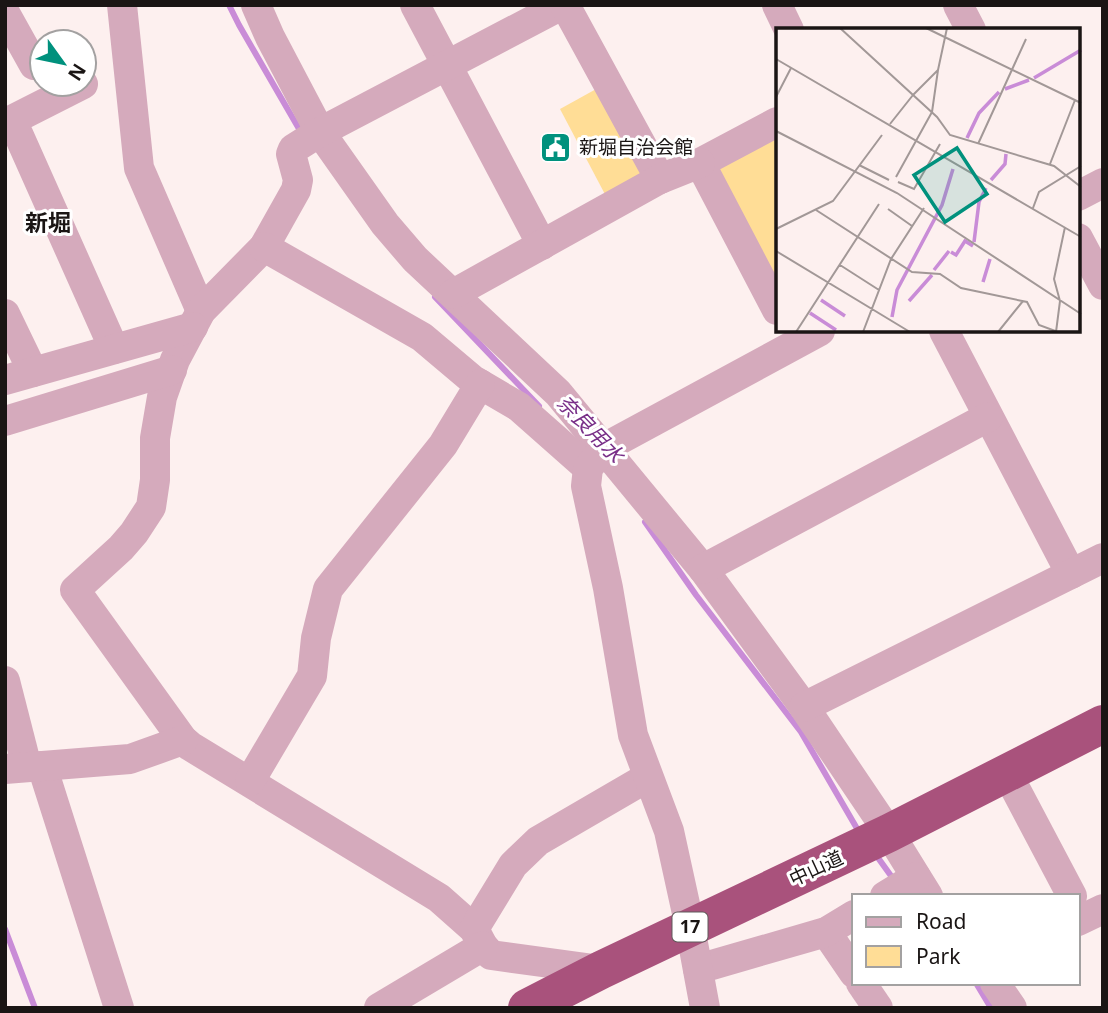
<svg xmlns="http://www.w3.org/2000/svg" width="1108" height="1013" font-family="'Noto Sans','Noto Sans JP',sans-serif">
	<rect width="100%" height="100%" fill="#fdf0ef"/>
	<g fill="#ffdd96">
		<path d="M598,88L644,175L608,200L560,109Z"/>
		<path d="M777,132V297L715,165Z"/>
	</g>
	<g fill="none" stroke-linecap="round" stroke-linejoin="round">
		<g stroke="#c98cd7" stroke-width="6">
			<path d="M229,5L239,25L302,134"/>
			<path d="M435,297L539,406"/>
			<path d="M645,522L696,595L801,732L859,832"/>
			<path d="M876,855L894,880"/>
			<path d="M5,929L35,1008"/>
			<path d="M976,983L991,1008"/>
		</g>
		<g stroke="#d5aabc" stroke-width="30">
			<path d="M122,5L139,168L201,311"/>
			<path d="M256,5L270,37L320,132L385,224L415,259L558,393L703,569L804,707L889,833L928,896"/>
			<path d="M415,5L542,245"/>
			<path d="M562,5L320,132L293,149L291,154L298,180L296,190L264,247L201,311L175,360L162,397L155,438V480L151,507L134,533L121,548L75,590L183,740L190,746L439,898L474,929L483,946L491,955L601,970"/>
			<path d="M565,5L660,179"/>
			<path d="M777,5L789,30"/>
			<path d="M958,5L971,30"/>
			<path d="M5,13L34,65"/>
			<path d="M83,84L12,120L114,349"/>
			<path d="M777,122L700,163L777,310"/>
			<path d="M1078,196L1103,183"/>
			<path d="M1078,238L1103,285"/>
			<path d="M264,247L422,337L473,380L519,407L588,468"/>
			<path d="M453,294L660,179L700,163"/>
			<path d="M5,314L33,372"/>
			<path d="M944,331L1071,574"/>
			<path d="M5,380L193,327"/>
			<path d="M5,421L172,370"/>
			<path d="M703,569L988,417"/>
			<path d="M5,681L27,767"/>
			<path d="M804,707L1103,558"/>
			<path d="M42,766L119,1008"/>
			<path d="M5,769L130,759L183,740"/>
			<path d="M1007,773L1072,896"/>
			<path d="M250,781L312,676L316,638L328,589L443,445L480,384"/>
			<path d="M885,896L916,877"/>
			<path d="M1078,921L1103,909"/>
			<path d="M474,929L513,865L538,841L648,777"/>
			<path d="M826,932L854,973"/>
			<path d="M698,969L826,932L854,915"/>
			<path d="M861,983L878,1008"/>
			<path d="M995,983L1012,1008"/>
			<path d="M379,1008L483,946"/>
			<path d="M705,1008L690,927L669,831L633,735L608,588L586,486L588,468L604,448L820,331"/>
		</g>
		<path stroke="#a9527c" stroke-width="38" d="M527,1008L601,970L889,833L1103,724"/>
	</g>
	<defs>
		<symbol id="civic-square" viewBox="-11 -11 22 22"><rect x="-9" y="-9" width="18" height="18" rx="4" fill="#00917d" stroke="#fff"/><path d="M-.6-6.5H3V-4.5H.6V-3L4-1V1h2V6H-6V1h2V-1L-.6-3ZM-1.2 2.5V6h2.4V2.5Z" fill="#fff"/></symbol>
	</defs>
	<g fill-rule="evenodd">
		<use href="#civic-square" x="538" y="130" width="35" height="35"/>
	</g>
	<g text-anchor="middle" stroke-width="6" stroke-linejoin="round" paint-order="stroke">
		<rect fill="#fff" stroke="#5f5b5a" stroke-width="2" x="672.5" y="912.5" width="35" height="29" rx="5"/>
		<g font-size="18" font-weight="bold" fill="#1a1514">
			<text x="690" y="933">17</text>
		</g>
		<g font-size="19" fill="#1a1514" stroke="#fff" text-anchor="start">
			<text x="579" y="154">新堀自治会館</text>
		</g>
		<g font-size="19" fill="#1a1514" stroke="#fff">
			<text transform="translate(816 868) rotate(-25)" y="7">中山道</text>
		</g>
		<g font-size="21" font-style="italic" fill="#792f88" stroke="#fff">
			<text transform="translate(590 429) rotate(46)" y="7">奈良用水</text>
		</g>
		<g font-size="23" font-weight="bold" fill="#1a1514" stroke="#fff">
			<text x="48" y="231">新堀</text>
		</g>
	</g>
	<g transform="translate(776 28)">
		<rect width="304" height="304" fill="#fdf0ef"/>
		<path fill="none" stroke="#c98cd7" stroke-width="3.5" d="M258,50L305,22M229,61L253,52M191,110L203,85L223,64M215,152L229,136L230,126M198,214L203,174L210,160M175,224L180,227L189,213L197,218M158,242L173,223M207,254L214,231M45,272L69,288M133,273L156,247M34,285L60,302M116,289L121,262L166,177L177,141"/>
		<path fill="none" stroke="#a29897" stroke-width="2" d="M64,0L161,89L174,107L278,138L305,159M150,0L305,75M0,31L305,209M137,67L162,42L171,0M0,69L15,40M156,84L162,42M114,96L137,67M0,103L121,165L305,286M202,116L250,11M274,136L299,72M83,137L113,152M120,149L156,84M122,154L138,161L164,116M257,180L263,164L305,138M112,181L136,198M40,182L136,244L164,246L185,260L251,274L263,297L282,304M0,201L57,173L106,107M0,223L134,304M64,237L103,262M20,304L103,176M87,304L115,231L148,180M222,304L247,273M280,304L284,273L278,251L289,199"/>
		<path fill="#00917d" fill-opacity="0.15" stroke="#00917d" stroke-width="3.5" d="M181,120L211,166L169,194L138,147Z"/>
		<rect width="304" height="304" fill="none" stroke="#1a1514" stroke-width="3.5"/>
	</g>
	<rect width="1108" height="1013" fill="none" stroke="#1a1514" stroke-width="14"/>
	<rect x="852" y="894" width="228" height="91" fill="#ffffff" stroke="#a3a1a1" stroke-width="2"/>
	<rect x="866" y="917" width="35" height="10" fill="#d5aabc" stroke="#a3a1a1" stroke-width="2"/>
	<text x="916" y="929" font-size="21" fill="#1a1514">Road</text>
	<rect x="866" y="946" width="35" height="21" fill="#ffdd96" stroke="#a3a1a1" stroke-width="2"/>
	<text x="916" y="964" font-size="21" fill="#1a1514">Park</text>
	<g transform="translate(63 63) rotate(123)"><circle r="33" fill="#ffffff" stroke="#a3a1a1" stroke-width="2"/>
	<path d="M0-5L12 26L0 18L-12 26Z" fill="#00917d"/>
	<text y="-10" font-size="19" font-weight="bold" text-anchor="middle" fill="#1a1514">N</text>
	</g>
</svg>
